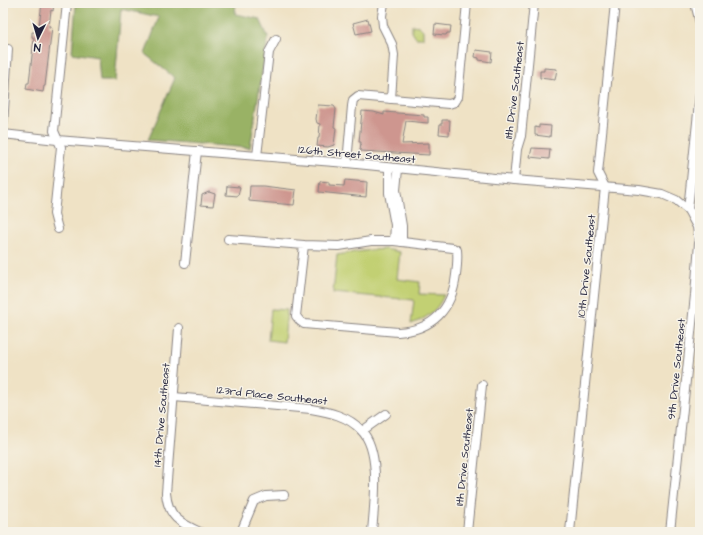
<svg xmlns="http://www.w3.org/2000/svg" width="703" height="535" font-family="'Architects Daughter',sans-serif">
	<rect width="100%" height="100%" fill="#f7f3e8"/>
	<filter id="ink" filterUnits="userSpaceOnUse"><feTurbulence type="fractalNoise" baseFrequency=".025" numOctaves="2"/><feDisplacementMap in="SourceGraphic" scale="8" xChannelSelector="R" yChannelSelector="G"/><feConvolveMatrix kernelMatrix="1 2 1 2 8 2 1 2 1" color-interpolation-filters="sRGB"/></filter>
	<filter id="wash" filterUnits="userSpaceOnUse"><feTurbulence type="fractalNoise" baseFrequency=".012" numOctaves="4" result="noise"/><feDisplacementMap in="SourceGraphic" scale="16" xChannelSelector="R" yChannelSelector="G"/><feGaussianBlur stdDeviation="0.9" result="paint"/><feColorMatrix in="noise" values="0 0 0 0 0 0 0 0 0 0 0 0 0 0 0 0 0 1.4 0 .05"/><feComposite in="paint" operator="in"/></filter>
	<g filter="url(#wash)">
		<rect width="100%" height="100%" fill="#efe2c5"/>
		<g fill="#c2d073" stroke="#727957">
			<path d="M412,25L419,26L423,30V38H416L412,32Z"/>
			<path d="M385,249L400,252L397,279L420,282L419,294L444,295C438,310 426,319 411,324L414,300L333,293L337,255C354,252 369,250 385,249Z"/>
			<path d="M271,309L287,310L284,342L268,340Z"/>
		</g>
		<path fill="#99b265" stroke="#5e6a50" d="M76,3H236L235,14L260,19L268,37L250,148L148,140L175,78L145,54L159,17L121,9L115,81H100L98,57L72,53Z"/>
		<g id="blocks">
			<g fill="#ce968f">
				<path d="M42,3H54L53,11L51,10L49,27H52L45,86H44L43,92L26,89L27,83H29L34,38L32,37V32H35L36,25L39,26Z"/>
				<path d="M368,19L371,31L356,34L353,23Z"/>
				<path d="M435,24L451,26L450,33H447L446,35H445L434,34Z"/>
				<path d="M476,50L492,52L491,62L479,60V58L475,57Z"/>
				<path d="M544,68L557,69L555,80L540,78V71H544Z"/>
				<path d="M318,105L334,106L336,109L334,127L336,128L334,145L328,147L317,146L318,138H319L320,124L317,123L316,119Z"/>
				<path d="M362,111L374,112L384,115V112L424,115V117H428V123L406,121L402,144L429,143V155L360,151L361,142H359Z"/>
				<path d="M442,120H450L449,135L439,134L440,124H442Z"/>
				<path d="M539,125L551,126L550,137L535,135V127L539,128Z"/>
				<path d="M532,148L550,149L549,159L530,157Z"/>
				<path d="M345,180L367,182L366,197L319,192L320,181L329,182V185L344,186Z"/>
				<path d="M227,186L240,187L238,196L226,195Z"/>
				<path d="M250,186H263L296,190L294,205L249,201Z"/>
				<path d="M209,192L215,194L213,206L201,205L202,195Z"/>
			</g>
		</g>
	</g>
	<g filter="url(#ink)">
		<use href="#blocks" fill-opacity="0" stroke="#888280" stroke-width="1"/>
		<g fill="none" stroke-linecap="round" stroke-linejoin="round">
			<defs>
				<g id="minor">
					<path d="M384,3L382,16L383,26L392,44L394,55L391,99"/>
					<path d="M695,3L700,23"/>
					<path d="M3,126L8,49"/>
					<path d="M3,134L57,140L347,163L514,180L639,190L662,194L676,200L688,210L700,221"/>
					<path d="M257,156L269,52L276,39"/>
					<path d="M347,163L352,106L353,100L358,96L449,104L455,102L458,97L467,3"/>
					<path d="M389,168V193L395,225L394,241"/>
					<path d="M398,169L396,190L402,226V242"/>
					<path d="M514,180L517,149L521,136L534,3"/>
					<path d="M58,229L54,214L61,147L54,131L67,3"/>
					<path d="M228,239L304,245L339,246L371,241H394L453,248L457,250C458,259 457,267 456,275C452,309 433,330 398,332L304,324L300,321L296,316L304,245"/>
					<path d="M185,263L197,151"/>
					<path d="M179,328L166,493C168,517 180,523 200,532"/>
					<path d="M174,397L311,409C329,412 348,416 361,430C382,451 374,505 372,532"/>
					<path d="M362,431L386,414"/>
					<path d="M241,532L254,501L266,496L284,495"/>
					<path d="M467,532L482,385"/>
					<path d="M570,532L605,187L598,173L615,3"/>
					<path d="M670,532L695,295L699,243L697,227L688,210L700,93"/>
				</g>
			</defs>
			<use href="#minor" stroke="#888280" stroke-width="10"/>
			<use href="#minor" stroke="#fff" stroke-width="8"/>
		</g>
	</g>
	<g text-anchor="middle" stroke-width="3" stroke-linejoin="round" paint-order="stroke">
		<g font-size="11" fill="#22223b" stroke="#f7f3e8">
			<text transform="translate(514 90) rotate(-83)" y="4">11th Drive Southeast</text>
			<text transform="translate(357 154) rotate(5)" y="4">126th Street Southeast</text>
			<text transform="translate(586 266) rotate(-84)" y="4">10th Drive Southeast</text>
			<text transform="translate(676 369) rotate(-84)" y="4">9th Drive Southeast</text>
			<text transform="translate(272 395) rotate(6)" y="4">123rd Place Southeast</text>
			<text transform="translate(161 415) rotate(-85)" y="4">14th Drive Southeast</text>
			<text transform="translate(464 457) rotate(-84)" y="4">11th Drive Southeast</text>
		</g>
	</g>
	<rect width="703" height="535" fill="none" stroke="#f7f3e8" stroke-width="16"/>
	<g transform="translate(38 38) rotate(185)" stroke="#f7f3e8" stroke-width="3" paint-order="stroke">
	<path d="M0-3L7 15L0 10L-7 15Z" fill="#22223b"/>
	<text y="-6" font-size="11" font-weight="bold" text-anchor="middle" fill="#22223b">N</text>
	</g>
</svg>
